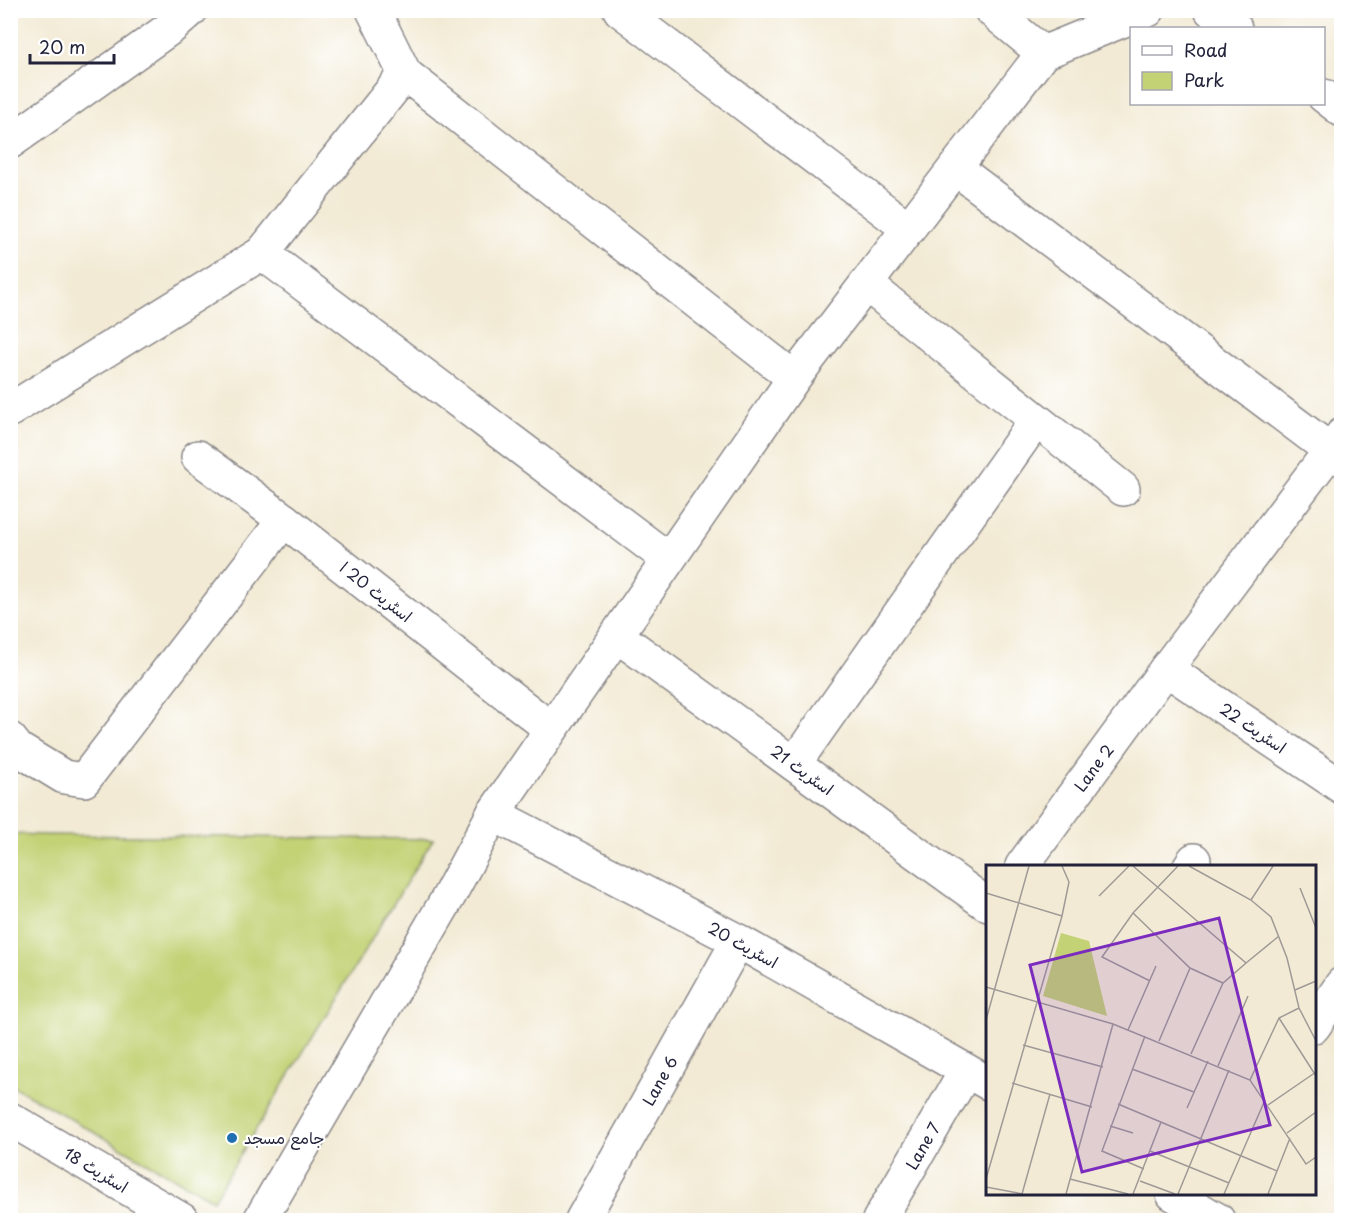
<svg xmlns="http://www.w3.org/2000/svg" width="1352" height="1231" font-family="'Playpen Sans','Playpen Sans Arabic',sans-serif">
	<rect width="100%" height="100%" fill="#fff"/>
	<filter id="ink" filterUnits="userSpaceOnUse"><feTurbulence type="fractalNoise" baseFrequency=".0167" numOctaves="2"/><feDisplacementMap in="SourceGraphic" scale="12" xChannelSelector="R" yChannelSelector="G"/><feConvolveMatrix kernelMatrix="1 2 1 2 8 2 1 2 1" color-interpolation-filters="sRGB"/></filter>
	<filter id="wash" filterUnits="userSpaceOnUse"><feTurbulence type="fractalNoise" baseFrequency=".008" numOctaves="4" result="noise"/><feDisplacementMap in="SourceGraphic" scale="24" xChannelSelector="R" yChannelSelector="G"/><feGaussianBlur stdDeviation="1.35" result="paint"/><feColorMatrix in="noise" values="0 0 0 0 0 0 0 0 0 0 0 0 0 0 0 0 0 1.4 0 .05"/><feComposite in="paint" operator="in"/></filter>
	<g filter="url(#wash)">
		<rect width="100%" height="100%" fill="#f2ead4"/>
		<path fill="#c2d274" stroke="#727a58" stroke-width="1.5" d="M11,834L45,835L433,839L213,1200L11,1085Z"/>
	</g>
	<g filter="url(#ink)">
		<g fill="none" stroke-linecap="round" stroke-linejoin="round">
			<defs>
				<g id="minor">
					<path d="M620,10L909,229"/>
					<path d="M991,10L1043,53"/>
					<path d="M1211,10L1235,28"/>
					<path d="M405,74L794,378"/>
					<path d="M1324,96L1342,110"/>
					<path d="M10,142L173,26L191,10"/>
					<path d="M955,168L1342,459"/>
					<path d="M262,253L668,559"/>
					<path d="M866,284L1123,489"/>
					<path d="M10,410L262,253L405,74L373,10"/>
					<path d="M198,457L284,520L551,729"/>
					<path d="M616,635L988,905"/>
					<path d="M1166,669L1342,787"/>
					<path d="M10,739L18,749L64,777L84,780L284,520"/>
					<path d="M794,764L1036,420"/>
					<path d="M493,814L738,941L988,1083"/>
					<path d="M1022,866L1166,669L1342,435"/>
					<path d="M1190,866L1194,860"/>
					<path d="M1314,1026L1342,984"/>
					<path d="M10,1119L182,1220"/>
					<path d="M1173,1194L1218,1220"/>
					<path d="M260,1220L449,896L493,814L794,378L1043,53L1148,10"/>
					<path d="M582,1220L738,941"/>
					<path d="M879,1220L966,1071"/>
				</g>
			</defs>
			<use href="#minor" stroke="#8a8688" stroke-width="36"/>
			<use href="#minor" stroke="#fff" stroke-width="33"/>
		</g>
	</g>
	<circle fill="#1f6fb2" stroke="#fff" stroke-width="2" cx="232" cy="1138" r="6"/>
	<g text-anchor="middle" stroke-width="4.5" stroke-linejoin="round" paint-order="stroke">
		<g font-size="16" fill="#22223b" stroke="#fff">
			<text transform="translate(376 592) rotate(38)" y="6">اسٹریٹ 20 ا</text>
			<text transform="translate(1253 728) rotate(34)" y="6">اسٹریٹ 22</text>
			<text transform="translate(1094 768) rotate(-54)" y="6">Lane 2</text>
			<text transform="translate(802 770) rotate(36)" y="6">اسٹریٹ 21</text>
			<text transform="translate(743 945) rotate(29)" y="6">اسٹریٹ 20</text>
			<text transform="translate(660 1081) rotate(-61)" y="6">Lane 6</text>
			<text transform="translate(923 1146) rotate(-60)" y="6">Lane 7</text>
			<text transform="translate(96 1170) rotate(31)" y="6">اسٹریٹ 18</text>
		</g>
		<g font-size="16" fill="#22223b" stroke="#fff" text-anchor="start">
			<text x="244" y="1144">جامع مسجد</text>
		</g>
	</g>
	<g transform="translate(986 865)">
		<rect width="330" height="330" fill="#f2ead4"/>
		<path d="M75,68L103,76L121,151L57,131Z" fill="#c2d274"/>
		<path fill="none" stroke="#9f9a97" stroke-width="1.5" d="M147,1L260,98L237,118L204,103L147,48M203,1L265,35L285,52L301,93L313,143L330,176M314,23L330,63M0,28L76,51M113,31L143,1M265,35L287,1M260,98L293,71M164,116L116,92L147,48L192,1M0,122L127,159L264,215L320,299L330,292M309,125L330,116M293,153L330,211M0,155L43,1M142,165L170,101M173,176L204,103M37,180L117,202M205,189L237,118M232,201L262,131M146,204L208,227M264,215L293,153L313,143M26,218L106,242M132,239L291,306L304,273M282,240L330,207M201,243L222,196M124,261L147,268M301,268L330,247M164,286L243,318M158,304L116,286L159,171M0,314L76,51L83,17L76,1M84,314L142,329M154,316L189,329M0,322L37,329M36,329L64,229M80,329L127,159M147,329L175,257M192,329L243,205M238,329L279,235M282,329L291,306"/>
		<path fill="#7b2cbf" fill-opacity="0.15" stroke="#7b2cbf" stroke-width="3" d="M233,53L284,260L96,307L44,100Z"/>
		<rect width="330" height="330" fill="none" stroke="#22223b" stroke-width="3"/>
	</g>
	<rect width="1352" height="1231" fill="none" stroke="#fff" stroke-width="36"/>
	<rect x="1130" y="27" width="195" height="78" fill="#ffffff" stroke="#a7a7b1" stroke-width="1.5"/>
	<rect x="1142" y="46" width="30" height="9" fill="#ffffff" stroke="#a7a7b1" stroke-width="1.5"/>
	<text x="1184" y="57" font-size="18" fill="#22223b">Road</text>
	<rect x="1142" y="72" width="30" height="18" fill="#c2d274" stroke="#a7a7b1" stroke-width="1.5"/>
	<text x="1184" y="87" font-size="18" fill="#22223b">Park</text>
	<path d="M30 54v9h84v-9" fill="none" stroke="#22223b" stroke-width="3"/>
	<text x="39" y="54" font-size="18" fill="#22223b" stroke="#ffffff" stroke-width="4.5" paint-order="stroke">20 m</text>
</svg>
